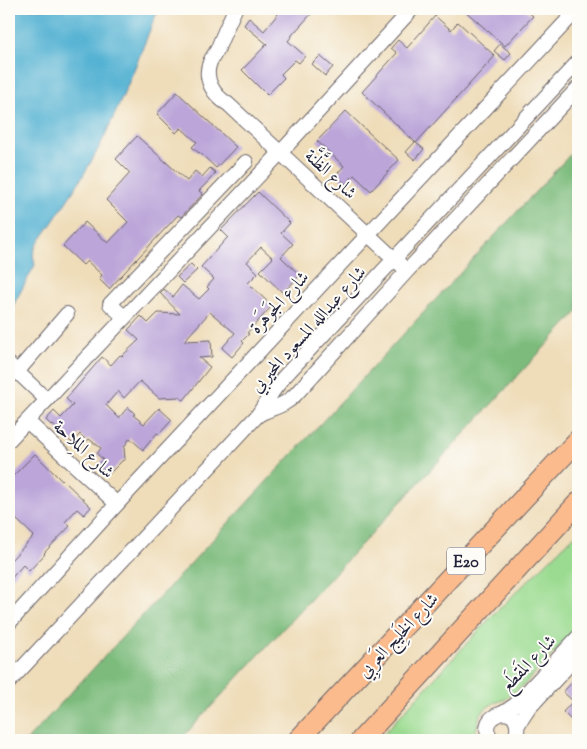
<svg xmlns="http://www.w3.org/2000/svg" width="587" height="749" font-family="'Sorts Mill Goudy',Amiri,serif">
	<rect width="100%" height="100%" fill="#fdfcf7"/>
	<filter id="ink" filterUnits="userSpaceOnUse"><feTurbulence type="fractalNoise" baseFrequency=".02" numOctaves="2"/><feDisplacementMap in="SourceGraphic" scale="10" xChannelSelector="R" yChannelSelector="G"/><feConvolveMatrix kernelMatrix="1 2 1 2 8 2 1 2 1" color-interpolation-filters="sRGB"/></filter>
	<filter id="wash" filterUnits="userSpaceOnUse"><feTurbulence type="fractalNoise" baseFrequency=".0096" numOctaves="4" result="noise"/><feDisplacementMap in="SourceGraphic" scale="20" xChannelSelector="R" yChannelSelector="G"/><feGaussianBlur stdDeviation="1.12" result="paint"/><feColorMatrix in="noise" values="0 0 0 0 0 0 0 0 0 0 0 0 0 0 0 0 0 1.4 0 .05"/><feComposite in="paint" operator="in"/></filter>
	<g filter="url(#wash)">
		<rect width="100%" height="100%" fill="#efddba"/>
		<path fill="#9bdb91" stroke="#5e7e66" d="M578,532V627L524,685L504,700L494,703L486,708L480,715L475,734L471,740H378L493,615Z"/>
		<path fill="#7cbb7b" stroke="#4f6e5b" d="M578,146V311L180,740H27Z"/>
		<path fill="#55b2d3" stroke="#3c6a87" d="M9,9H160L155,17C137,63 119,109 96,153C78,186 57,216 36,246L33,254L35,265L9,313Z"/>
		<g id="blocks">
			<g fill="#bba5d9">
				<path d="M272,9H308L312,13L292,35V36L288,41L305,56L299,63L295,60L281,74L284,78L267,95L242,70L267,44L244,25L249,18L264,31L278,14Z"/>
				<path d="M463,9H525L533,16L505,46Z"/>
				<path d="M435,16L451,30L458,22L495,56L416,143L362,92L397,53L391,48L398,40L407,48Z"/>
				<path d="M500,44L511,53L505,60L494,51Z"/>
				<path d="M320,56L333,67L325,76L312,64Z"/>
				<path d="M177,92L236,147L216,168L199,152V153L192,147L197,142L181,128L176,133L157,114Z"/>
				<path d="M346,111L368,132L399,160L371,191L354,175L346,184L336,175L344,166L317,141Z"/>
				<path d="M137,136L187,181L195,171L202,177L210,168L216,173L199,191L203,194L181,217L178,215L109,289L99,279L102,275L87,261L83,265L63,246L85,222L108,243L128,222L106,200L130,173L116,159Z"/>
				<path d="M415,142L424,149L415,160L406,152Z"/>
				<path d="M258,192L290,223L281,233L293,244L281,257L300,275L283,293L260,271L273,258L261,247L247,262L258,273L248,283L272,306L247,333L249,334L242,341L244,343L232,357L222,348L235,333L210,312L184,341L211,340L212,357L199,358L210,367L184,400L179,397L159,398L140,381L124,398L118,391L106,405L119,418L128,407L135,414L133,415L144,424L159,408L172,420L159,434L157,433L143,450L130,438L124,447L125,460H123L109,474L98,466L103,459L97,454L101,448L89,439L87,441L80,434L72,443L52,424L51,425L46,420L54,411L61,418L73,405L66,399L102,357L111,365L120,355L122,356L139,340L128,330L141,316L148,323L158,313L180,314L160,293L164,289L173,297L182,285L199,299L209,289L207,287L214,279L201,267L228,237L221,230Z"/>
				<path d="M191,264L197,270L183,283L177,277Z"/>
				<path d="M35,454L62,481L63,480L91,507L84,515L77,509L65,522L70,526L44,553L45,554L29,571L23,565L9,581V562L34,536L15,518L9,524V480Z"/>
				<path d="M578,676V727L563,712L573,701L563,692Z"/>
			</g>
		</g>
	</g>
	<g filter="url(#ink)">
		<use href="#blocks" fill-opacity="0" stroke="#6a6367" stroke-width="1"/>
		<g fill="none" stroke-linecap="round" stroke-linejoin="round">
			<defs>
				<g id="minor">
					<path d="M235,9C229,22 223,35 218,48C216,53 212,57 210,62C203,79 214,96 228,104L402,266"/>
					<path d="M124,317L110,304L246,162"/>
					<path d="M9,364L47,400"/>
					<path d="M17,372L67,314"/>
					<path d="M258,415C271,408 285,406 295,395L407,271L578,88"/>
					<path d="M27,421L117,504"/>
					<path d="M9,440L281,152L412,9"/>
					<path d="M9,623L117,504L578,9"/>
					<path d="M9,682L258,415L273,391L283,378L578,62"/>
					<path d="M503,713L515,705L578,637"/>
					<path d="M517,726L529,708L578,655"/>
					<path d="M493,740C472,719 514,700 517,726C518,732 516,737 512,740"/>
				</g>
				<g id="highway">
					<path d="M298,740L578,440"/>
					<path d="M361,740L578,503"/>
				</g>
			</defs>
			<use href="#minor" stroke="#6a6367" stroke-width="16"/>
			<use href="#highway" stroke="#6a6367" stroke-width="22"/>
			<use href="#minor" stroke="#fff" stroke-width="14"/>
			<use href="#highway" stroke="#fbbb8d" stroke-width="20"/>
		</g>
	</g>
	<g text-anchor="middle" stroke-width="4" stroke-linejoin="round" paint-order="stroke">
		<rect fill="#fdfcf7" stroke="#646373" stroke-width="1" x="447" y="547.5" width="38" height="27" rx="4"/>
		<g font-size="16" font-weight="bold" fill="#22223b">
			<text x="466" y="567">E20</text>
		</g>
		<g font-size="18" fill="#22223b" stroke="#fdfcf7">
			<text transform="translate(331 174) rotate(43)" y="6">شارع الظَّنَّة</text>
			<text transform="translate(279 302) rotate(-47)" y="6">شارع الجَوهَرة</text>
			<text transform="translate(308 329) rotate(-48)" y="6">شارع عبدالله المسعود المحيربي</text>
			<text transform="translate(84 449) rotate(43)" y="6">شارع المِلاحة</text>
			<text transform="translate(398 635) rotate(-47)" y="6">شارع الخَلِيج العَربِي</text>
			<text transform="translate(528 663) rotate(-46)" y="6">شارع المَقطَع</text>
		</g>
	</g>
	<rect width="587" height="749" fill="none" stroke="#fdfcf7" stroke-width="30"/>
</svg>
